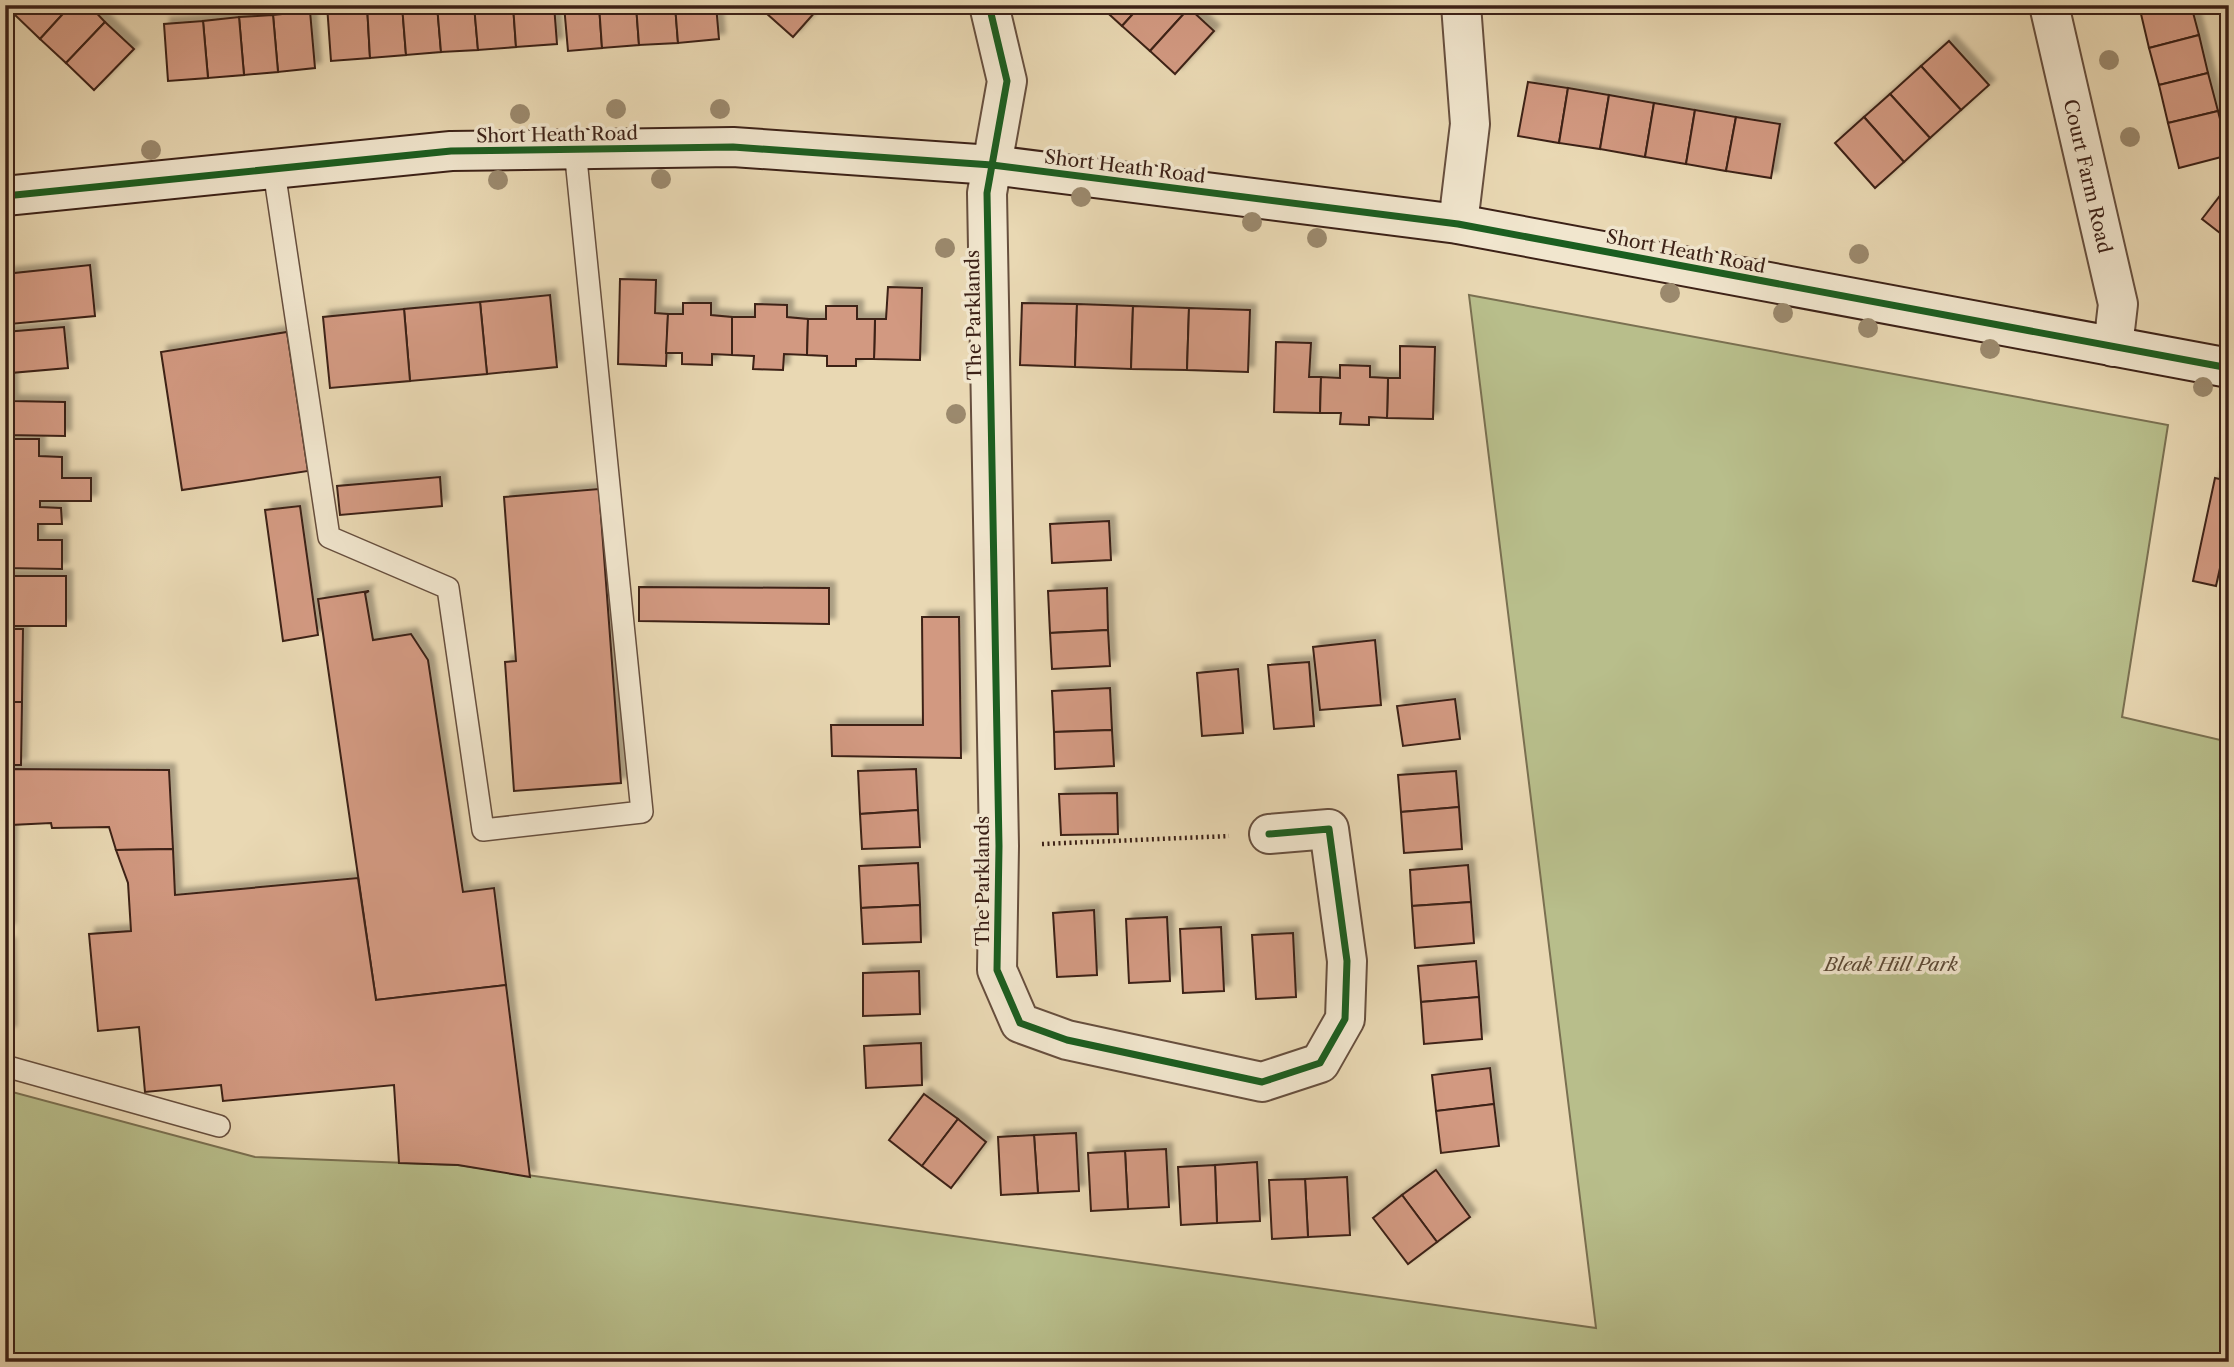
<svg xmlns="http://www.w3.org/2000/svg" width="2234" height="1367" font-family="'Libre Caslon Text',serif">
	<defs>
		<filter id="shadow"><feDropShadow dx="6" dy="-6" stdDeviation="2" flood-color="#0004"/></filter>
	</defs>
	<rect width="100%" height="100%" fill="#e9d8b3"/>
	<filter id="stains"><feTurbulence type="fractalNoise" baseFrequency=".00286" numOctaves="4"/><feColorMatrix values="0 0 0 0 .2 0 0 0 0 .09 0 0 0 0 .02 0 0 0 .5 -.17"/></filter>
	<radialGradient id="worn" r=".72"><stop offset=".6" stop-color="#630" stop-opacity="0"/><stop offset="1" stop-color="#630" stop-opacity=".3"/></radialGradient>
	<path fill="#b8be8b" stroke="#7a7051" stroke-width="2" d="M1469,295L2168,425L2122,717L2229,742V1362H5V1090L255,1157L458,1165L1596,1328Z"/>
	<g fill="#d29981" stroke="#3c2117" stroke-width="2" filter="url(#shadow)">
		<path d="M5,5H24L15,15Z"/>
		<path d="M24,5H71L40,39L15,15Z"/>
		<path d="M71,5H89L105,22L66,63L40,39Z"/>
		<path d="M327,5H367L370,58L331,61Z"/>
		<path d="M367,5H402L406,55L370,58Z"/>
		<path d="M402,5H437L441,52L406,55Z"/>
		<path d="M437,5H474L478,50L441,52Z"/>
		<path d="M474,5H513L516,47L478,50Z"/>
		<path d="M513,5H554L557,44L516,47Z"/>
		<path d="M564,5H599L602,48L568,51Z"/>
		<path d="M599,5H636L639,45L602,48Z"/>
		<path d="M636,5H675L678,43L639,45Z"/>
		<path d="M675,5H716L719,39L678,43Z"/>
		<path d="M757,5H809L816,11L793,37Z"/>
		<path d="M1099,5H1141L1122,26Z"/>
		<path d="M1141,5H1185L1189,8L1150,51L1122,26Z"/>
		<path d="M2178,5H2191L2199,35L2149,48L2141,14Z"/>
		<path d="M1189,8L1214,31L1175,74L1150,51Z"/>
		<path d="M310,11L315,68L278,72L273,15Z"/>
		<path d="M273,15L278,72L244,75L239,17Z"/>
		<path d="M239,17L244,75L208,78L203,21Z"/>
		<path d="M203,21L208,78L168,81L164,24Z"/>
		<path d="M105,22L134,49L94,90L66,63Z"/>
		<path d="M2199,35L2208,73L2159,85L2149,48Z"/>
		<path d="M1949,41L1989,85L1961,110L1921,66Z"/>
		<path d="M1921,66L1961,110L1930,138L1890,94Z"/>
		<path d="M2208,73L2218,111L2168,123L2159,85Z"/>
		<path d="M1528,82L1568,88L1559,143L1518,136Z"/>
		<path d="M1568,88L1609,95L1600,149L1559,143Z"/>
		<path d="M1890,94L1930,138L1904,162L1864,117Z"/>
		<path d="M1609,95L1654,103L1645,157L1600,149Z"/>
		<path d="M1654,103L1695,110L1686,164L1645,157Z"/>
		<path d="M1695,110L1736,117L1726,171L1686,164Z"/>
		<path d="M2218,111L2229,155L2179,168L2168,123Z"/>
		<path d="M1736,117L1780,124L1771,178L1726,171Z"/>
		<path d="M1864,117L1904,162L1875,188L1835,143Z"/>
		<path d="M2229,184V240L2202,219Z"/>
		<path d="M90,265L95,316L10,324L5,274Z"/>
		<path d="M620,279L656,280L655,313L668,314L666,366L618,364Z"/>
		<path d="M888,287L922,288L920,360L874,359L875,319H886Z"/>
		<path d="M550,295L557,367L487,374L480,302Z"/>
		<path d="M480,302L487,374L410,381L404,309Z"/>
		<path d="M683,303H711V315L732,317V355L712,354V365L682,364V353H666L668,314H683Z"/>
		<path d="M1022,303L1077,304L1075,367L1020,365Z"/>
		<path d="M755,304L787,305V317L808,319L807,355L784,354L783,370L753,369L754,356L732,355V317H755Z"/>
		<path d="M1077,304L1133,306L1131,369L1075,367Z"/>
		<path d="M826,306H857V319H875L874,359H856V366H827V356L807,355L808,319H826Z"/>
		<path d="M1133,306L1189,308L1187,370L1131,369Z"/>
		<path d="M1189,308L1250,310L1248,372L1187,370Z"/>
		<path d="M404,309L410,381L330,388L323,317Z"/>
		<path d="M64,327L68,368L11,373L12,401L65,402V436L5,435V332Z"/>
		<path d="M287,332L308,471L182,490L161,352Z"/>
		<path d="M1276,342L1311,343L1309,377H1321L1320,413L1274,412Z"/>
		<path d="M1400,346L1435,347L1433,419L1387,418L1388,378H1400Z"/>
		<path d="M1340,365L1370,366V377L1388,378L1387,418L1369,417V425L1340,424L1341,413H1320L1321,377L1340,378Z"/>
		<path d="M5,439H39V456L62,457V478H91V501H40V507L61,508L62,524H38V540H62V569L5,568Z"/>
		<path d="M440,477L442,506L340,515L337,486Z"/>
		<path d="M2215,478L2229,481V542L2226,541L2216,586L2193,581Z"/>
		<path d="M599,489L621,783L514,791L505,662L516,661L504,497Z"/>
		<path d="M300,506L318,635L283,641L265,510Z"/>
		<path d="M1109,521L1111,560L1052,563L1050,524Z"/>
		<rect x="5" y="576" width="61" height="50"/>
		<path d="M639,587L829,588V624L639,621Z"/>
		<path d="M1107,588L1108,630L1050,633L1048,591Z"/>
		<path d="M369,591L365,593L373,640L411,634L428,660L463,892L494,888L506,985L376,1000L318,599Z"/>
		<path d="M922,617H959L961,758L832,756L831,725H923Z"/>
		<path d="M5,629H23L22,702H5Z"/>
		<path d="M1108,630L1110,666L1052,669L1050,633Z"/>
		<path d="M1375,640L1381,705L1320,710L1313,647Z"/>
		<path d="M1309,662L1314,726L1274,729L1268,665Z"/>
		<path d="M1238,669L1243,733L1202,736L1197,673Z"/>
		<path d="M1110,688L1112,730L1054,732L1052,691Z"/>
		<path d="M1455,699L1460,739L1403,746L1397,706Z"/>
		<path d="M5,702H22L21,765H5Z"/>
		<path d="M1112,730L1114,766L1055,769L1054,732Z"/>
		<path d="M5,769L169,770L173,849L116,850L109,827L52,828L51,823L11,825L9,929L5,930Z"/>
		<path d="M916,769L918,810L860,814L858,771Z"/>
		<path d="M1456,771L1459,807L1401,812L1398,775Z"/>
		<path d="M1117,793L1118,834L1061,835L1059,794Z"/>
		<path d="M1459,807L1462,849L1404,853L1401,812Z"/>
		<path d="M918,810L920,847L862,849L860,814Z"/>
		<path d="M173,849L175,895L358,878L376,1000L506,985L530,1177L458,1165L399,1163L394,1085L223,1101L221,1085L145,1092L139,1027L98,1031L89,934L131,931L128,883L116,850Z"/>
		<path d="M918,863L920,905L861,908L859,866Z"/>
		<path d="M1468,865L1471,902L1412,906L1410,870Z"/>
		<path d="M1471,902L1474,943L1415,948L1412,906Z"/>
		<path d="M920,905L921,942L863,944L861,908Z"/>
		<path d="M1094,910L1097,975L1057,977L1053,913Z"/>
		<path d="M1167,917L1170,981L1129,983L1126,919Z"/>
		<path d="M1221,927L1224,991L1183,993L1180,929Z"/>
		<path d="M1293,933L1296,997L1256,999L1252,935Z"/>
		<path d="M5,944H9L10,985L5,986Z"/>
		<path d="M1476,961L1479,997L1421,1002L1418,966Z"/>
		<path d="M919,971L920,1014L863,1016V973Z"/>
		<path d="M10,985V1032H5V986Z"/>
		<path d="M1479,997L1482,1039L1424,1044L1421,1002Z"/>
		<path d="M921,1043L922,1085L866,1088L864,1046Z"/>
		<path d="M1490,1068L1494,1104L1436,1111L1432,1075Z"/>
		<path d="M924,1094L958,1119L922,1166L889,1140Z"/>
		<path d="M1494,1104L1499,1146L1441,1153L1436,1111Z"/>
		<path d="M958,1119L986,1142L951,1188L922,1166Z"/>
		<path d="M1076,1133L1079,1191L1038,1193L1034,1135Z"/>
		<path d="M1034,1135L1038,1193L1001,1195L998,1137Z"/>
		<path d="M1166,1149L1169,1207L1128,1209L1125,1151Z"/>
		<path d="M1125,1151L1128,1209L1091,1211L1088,1153Z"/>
		<path d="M1257,1162L1260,1221L1217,1223L1215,1165Z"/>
		<path d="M1215,1165L1217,1223L1181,1225L1178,1167Z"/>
		<path d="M1436,1170L1470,1217L1437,1242L1402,1195Z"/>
		<path d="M1347,1177L1350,1235L1308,1237L1305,1179Z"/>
		<path d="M1305,1179L1308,1237L1272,1239L1269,1180Z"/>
		<path d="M1402,1195L1437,1242L1408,1264L1373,1218Z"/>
	</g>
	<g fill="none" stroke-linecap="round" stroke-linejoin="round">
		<defs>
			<g id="lane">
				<path d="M274,171L329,537L448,588L483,830L642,812L575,149"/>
				<path d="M5,1066L219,1126"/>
			</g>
			<g id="street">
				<path d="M989,5L1007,81L987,193L999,846L997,970L1020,1023L1067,1040L1262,1082L1320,1063L1345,1019L1347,961L1329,829L1269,834"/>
				<path d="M2049,5L2118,304L2113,347"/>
				<path d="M1458,224L1470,124L1461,5"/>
			</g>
			<path id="secondary" d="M5,196L451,151L733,147L992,165L1458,224L2229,368"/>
		</defs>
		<use href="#lane" stroke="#674f3e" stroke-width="24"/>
		<use href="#street" stroke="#674f3e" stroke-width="42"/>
		<use href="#secondary" stroke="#3c2117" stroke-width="42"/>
		<path stroke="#3c2117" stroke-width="4.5" stroke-dasharray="2 3.5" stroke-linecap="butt" d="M1042,844L1229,836"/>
		<use href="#lane" stroke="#f1e6ce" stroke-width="21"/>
		<use href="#street" stroke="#f1e6ce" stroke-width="38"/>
		<use href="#secondary" stroke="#f1e6ce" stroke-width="38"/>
		<defs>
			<g id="cycleway">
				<path d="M989,5L1007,81L987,193L999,846L997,970L1020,1023L1067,1040L1262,1082L1320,1063L1345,1019L1347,961L1329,829L1269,834"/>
				<path d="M5,196L451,151L733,147L992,165L1458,224L2229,368"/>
			</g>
		</defs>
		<use href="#cycleway" stroke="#f1e6ce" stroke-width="11"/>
		<use href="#cycleway" stroke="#1b5e20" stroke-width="7"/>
	</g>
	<g fill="#9b896d">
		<circle cx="2109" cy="60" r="10"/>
		<circle cx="616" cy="109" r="10"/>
		<circle cx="720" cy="109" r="10"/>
		<circle cx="520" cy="114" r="10"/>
		<circle cx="2130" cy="137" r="10"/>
		<circle cx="151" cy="150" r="10"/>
		<circle cx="661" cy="179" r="10"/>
		<circle cx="498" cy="180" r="10"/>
		<circle cx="1081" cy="197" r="10"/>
		<circle cx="1252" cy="222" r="10"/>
		<circle cx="1317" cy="238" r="10"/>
		<circle cx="945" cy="248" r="10"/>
		<circle cx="1859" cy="254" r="10"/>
		<circle cx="1670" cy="293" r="10"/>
		<circle cx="1783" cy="313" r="10"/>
		<circle cx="1868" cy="328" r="10"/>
		<circle cx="1990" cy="349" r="10"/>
		<circle cx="2203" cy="387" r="10"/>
		<circle cx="956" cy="414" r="10"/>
	</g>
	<g text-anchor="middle" stroke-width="7" stroke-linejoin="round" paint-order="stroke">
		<g font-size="19" fill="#3c2117" stroke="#f1e6ce">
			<text transform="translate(557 134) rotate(-1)" y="7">Short Heath Road</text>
			<text transform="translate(1125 166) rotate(7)" y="7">Short Heath Road</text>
			<text transform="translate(2088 176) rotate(77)" y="7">Court Farm Road</text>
			<text transform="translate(1686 251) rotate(11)" y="7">Short Heath Road</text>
			<text transform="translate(973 315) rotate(-91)" y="7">The Parklands</text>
			<text transform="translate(982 881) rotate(-90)" y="7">The Parklands</text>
		</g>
		<g font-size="19" font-style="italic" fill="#5b4834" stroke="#f1e6ce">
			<text x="1891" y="971">Bleak Hill Park</text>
		</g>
	</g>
	<rect width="2234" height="1367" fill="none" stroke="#e9d8b3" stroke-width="28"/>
	<rect x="7" y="7" width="2220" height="1353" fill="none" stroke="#3c2117" stroke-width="3.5"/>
	<rect x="14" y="14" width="2206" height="1339" fill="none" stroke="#3c2117" stroke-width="2"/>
	<rect width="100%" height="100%" filter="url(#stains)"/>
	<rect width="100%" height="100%" fill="url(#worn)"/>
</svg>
